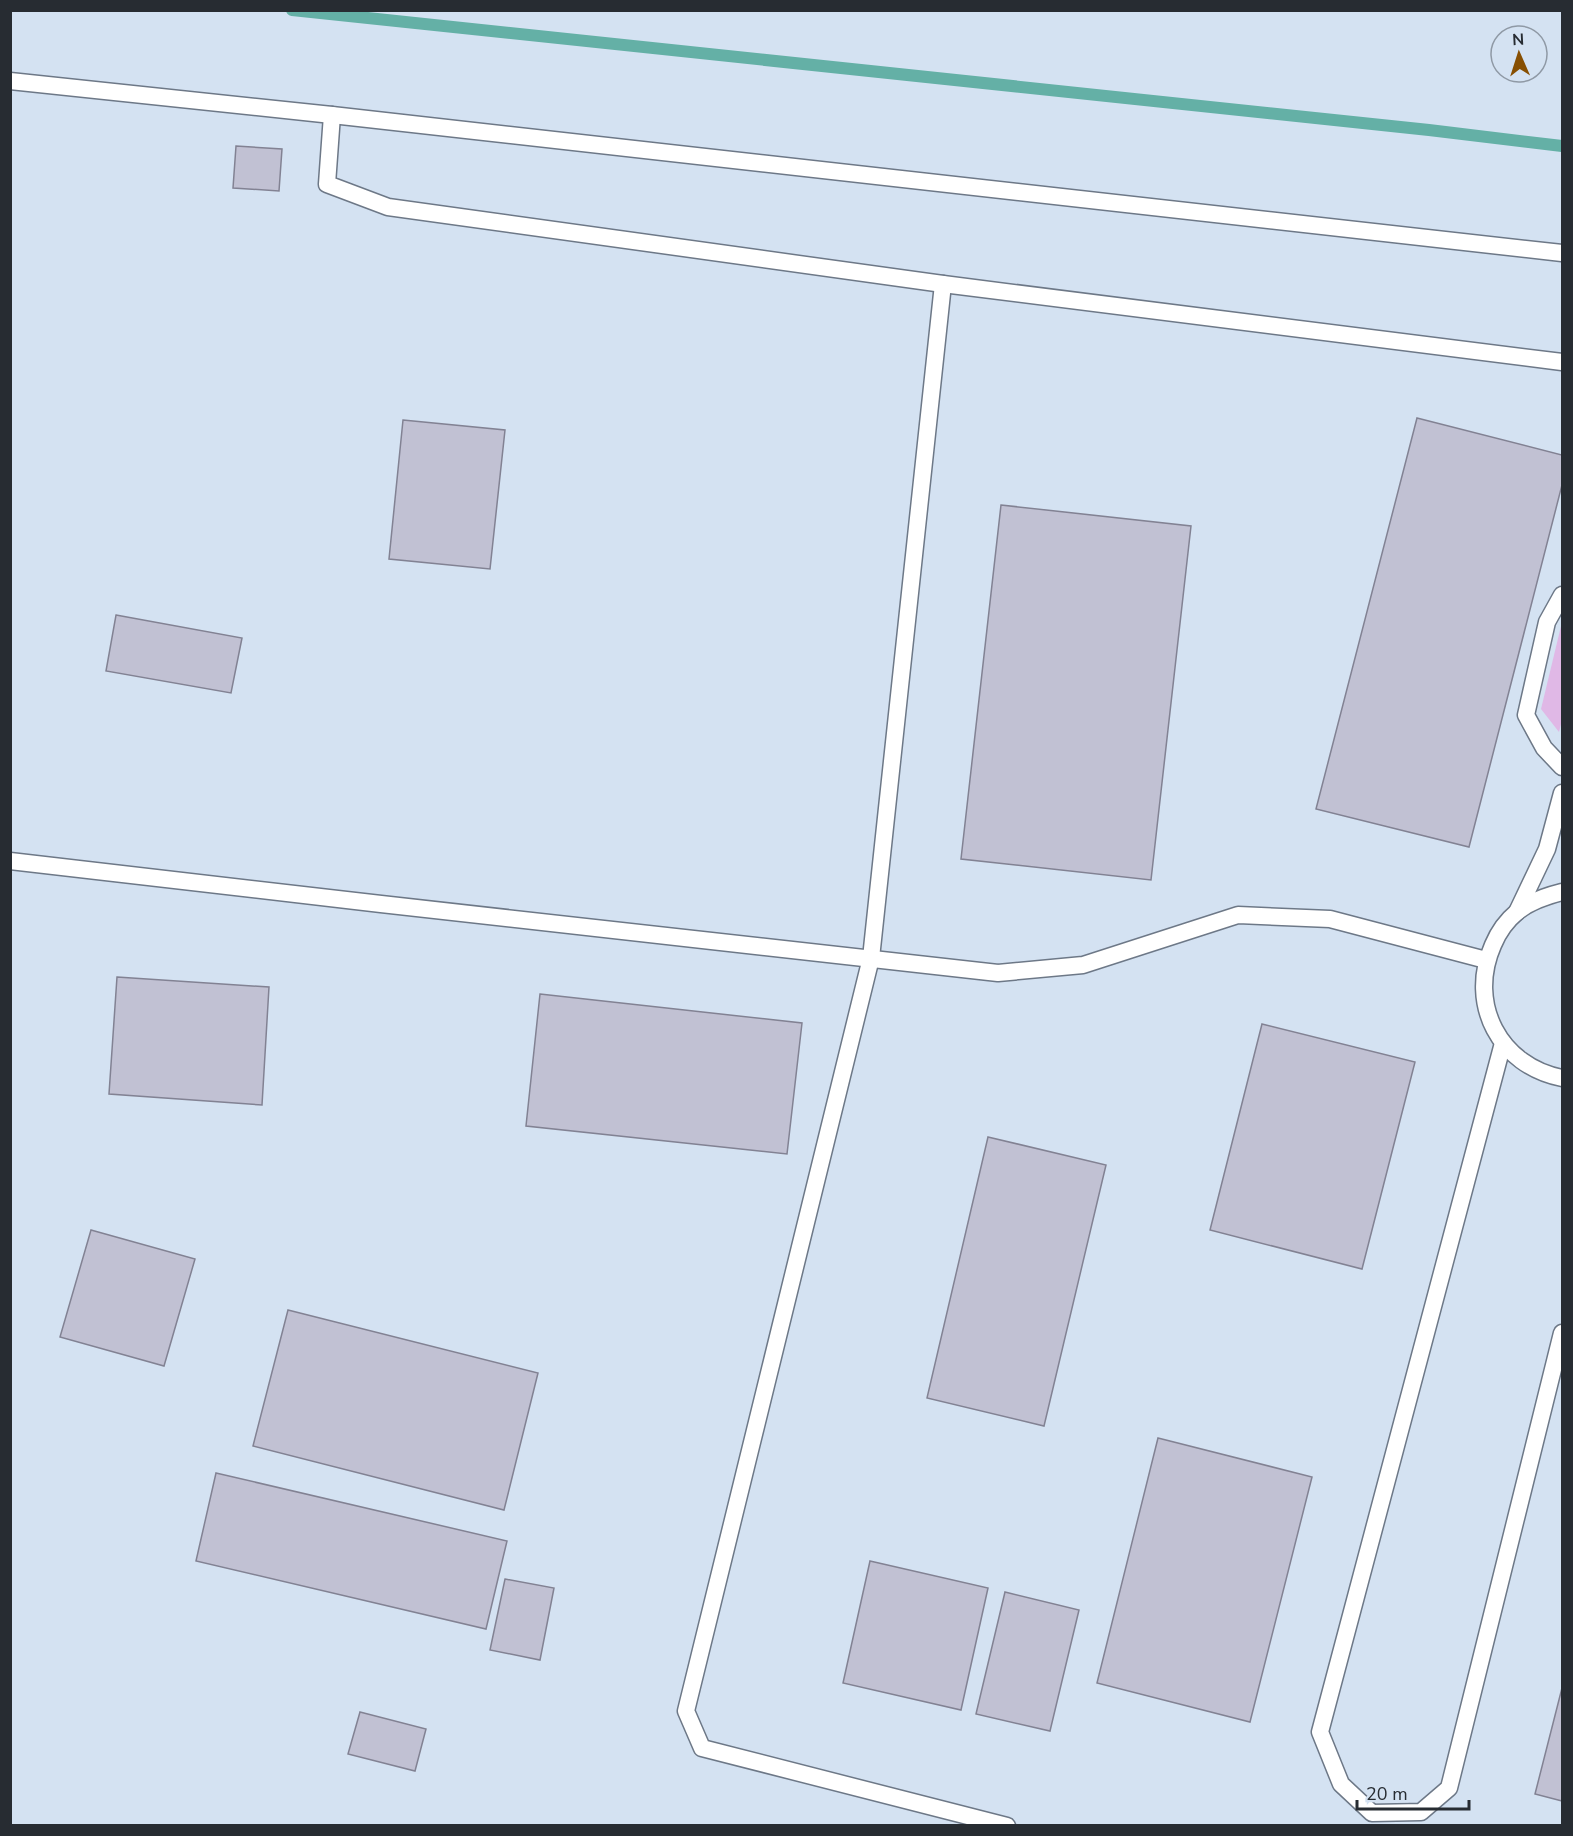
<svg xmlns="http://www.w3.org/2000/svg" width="1573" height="1836" font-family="'Nunito Sans',sans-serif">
	<rect width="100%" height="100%" fill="#d4e2f2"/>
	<path fill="#e0b8e6" d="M1562,622V720L1559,732L1541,709Z"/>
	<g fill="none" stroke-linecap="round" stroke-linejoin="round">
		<path stroke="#64b0a6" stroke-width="12" d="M292,10L1429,130L1562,146"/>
	</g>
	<g fill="#c1c1d3" stroke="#828293" stroke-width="1.5">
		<path d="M236,146L282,149L279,191L233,188Z"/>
		<path d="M1417,418L1562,455V485L1469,847L1316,809Z"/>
		<path d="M403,420L505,430L490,569L389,559Z"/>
		<path d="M1001,505L1191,526L1151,880L961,859Z"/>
		<path d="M116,615L242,638L231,693L106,671Z"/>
		<path d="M117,977L269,987L262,1105L109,1094Z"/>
		<path d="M540,994L802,1023L787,1154L526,1126Z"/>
		<path d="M1262,1024L1415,1062L1362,1269L1210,1230Z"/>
		<path d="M988,1137L1106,1165L1044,1426L927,1398Z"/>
		<path d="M91,1230L195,1259L164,1366L60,1337Z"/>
		<path d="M288,1310L538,1373L504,1510L253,1446Z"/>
		<path d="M1158,1438L1312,1477L1250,1722L1097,1683Z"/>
		<path d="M216,1473L507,1541L486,1629L196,1561Z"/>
		<path d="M870,1561L988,1588L961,1710L843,1683Z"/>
		<path d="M505,1579L554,1588L540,1660L490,1650Z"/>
		<path d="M1005,1592L1079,1610L1050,1731L976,1714Z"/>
		<path d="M1562,1688V1801L1535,1794Z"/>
		<path d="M360,1712L426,1729L415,1771L348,1754Z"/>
	</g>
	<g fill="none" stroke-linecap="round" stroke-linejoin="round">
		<defs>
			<g id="lane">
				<path d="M10,81L332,115L1562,253"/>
				<path d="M332,115L327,184L388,207L943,284L1562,362"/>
				<path d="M943,284L871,958L686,1711L702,1748L1007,1826"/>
				<path d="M1562,595L1547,622L1526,715L1544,748L1562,767"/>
				<path d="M10,861L381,904L998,973L1083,965L1238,915L1330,919L1486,960"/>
				<path d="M1562,892C1546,896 1530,901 1517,912C1506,921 1498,933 1493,945C1467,1004 1500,1066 1562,1078"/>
				<path d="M1517,912L1547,849L1562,793"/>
				<path d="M1503,1043L1320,1732L1341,1784L1372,1813L1421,1812L1449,1788L1562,1333"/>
			</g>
		</defs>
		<use href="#lane" stroke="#6d7887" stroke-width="19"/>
		<use href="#lane" stroke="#fff" stroke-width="16"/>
	</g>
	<rect width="1573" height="1836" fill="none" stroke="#272c32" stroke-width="24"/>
	<g transform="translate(1519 54) rotate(357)"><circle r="28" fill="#d4e2f2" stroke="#8f99a5" stroke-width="1.5"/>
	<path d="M0-4.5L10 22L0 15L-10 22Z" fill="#874f02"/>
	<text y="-9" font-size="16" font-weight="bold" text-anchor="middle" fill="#272c32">N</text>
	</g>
	<path d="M1357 1800v9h112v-9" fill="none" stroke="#272c32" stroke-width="3"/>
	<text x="1366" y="1800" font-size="18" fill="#272c32" stroke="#d4e2f2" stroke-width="4.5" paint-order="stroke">20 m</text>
</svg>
